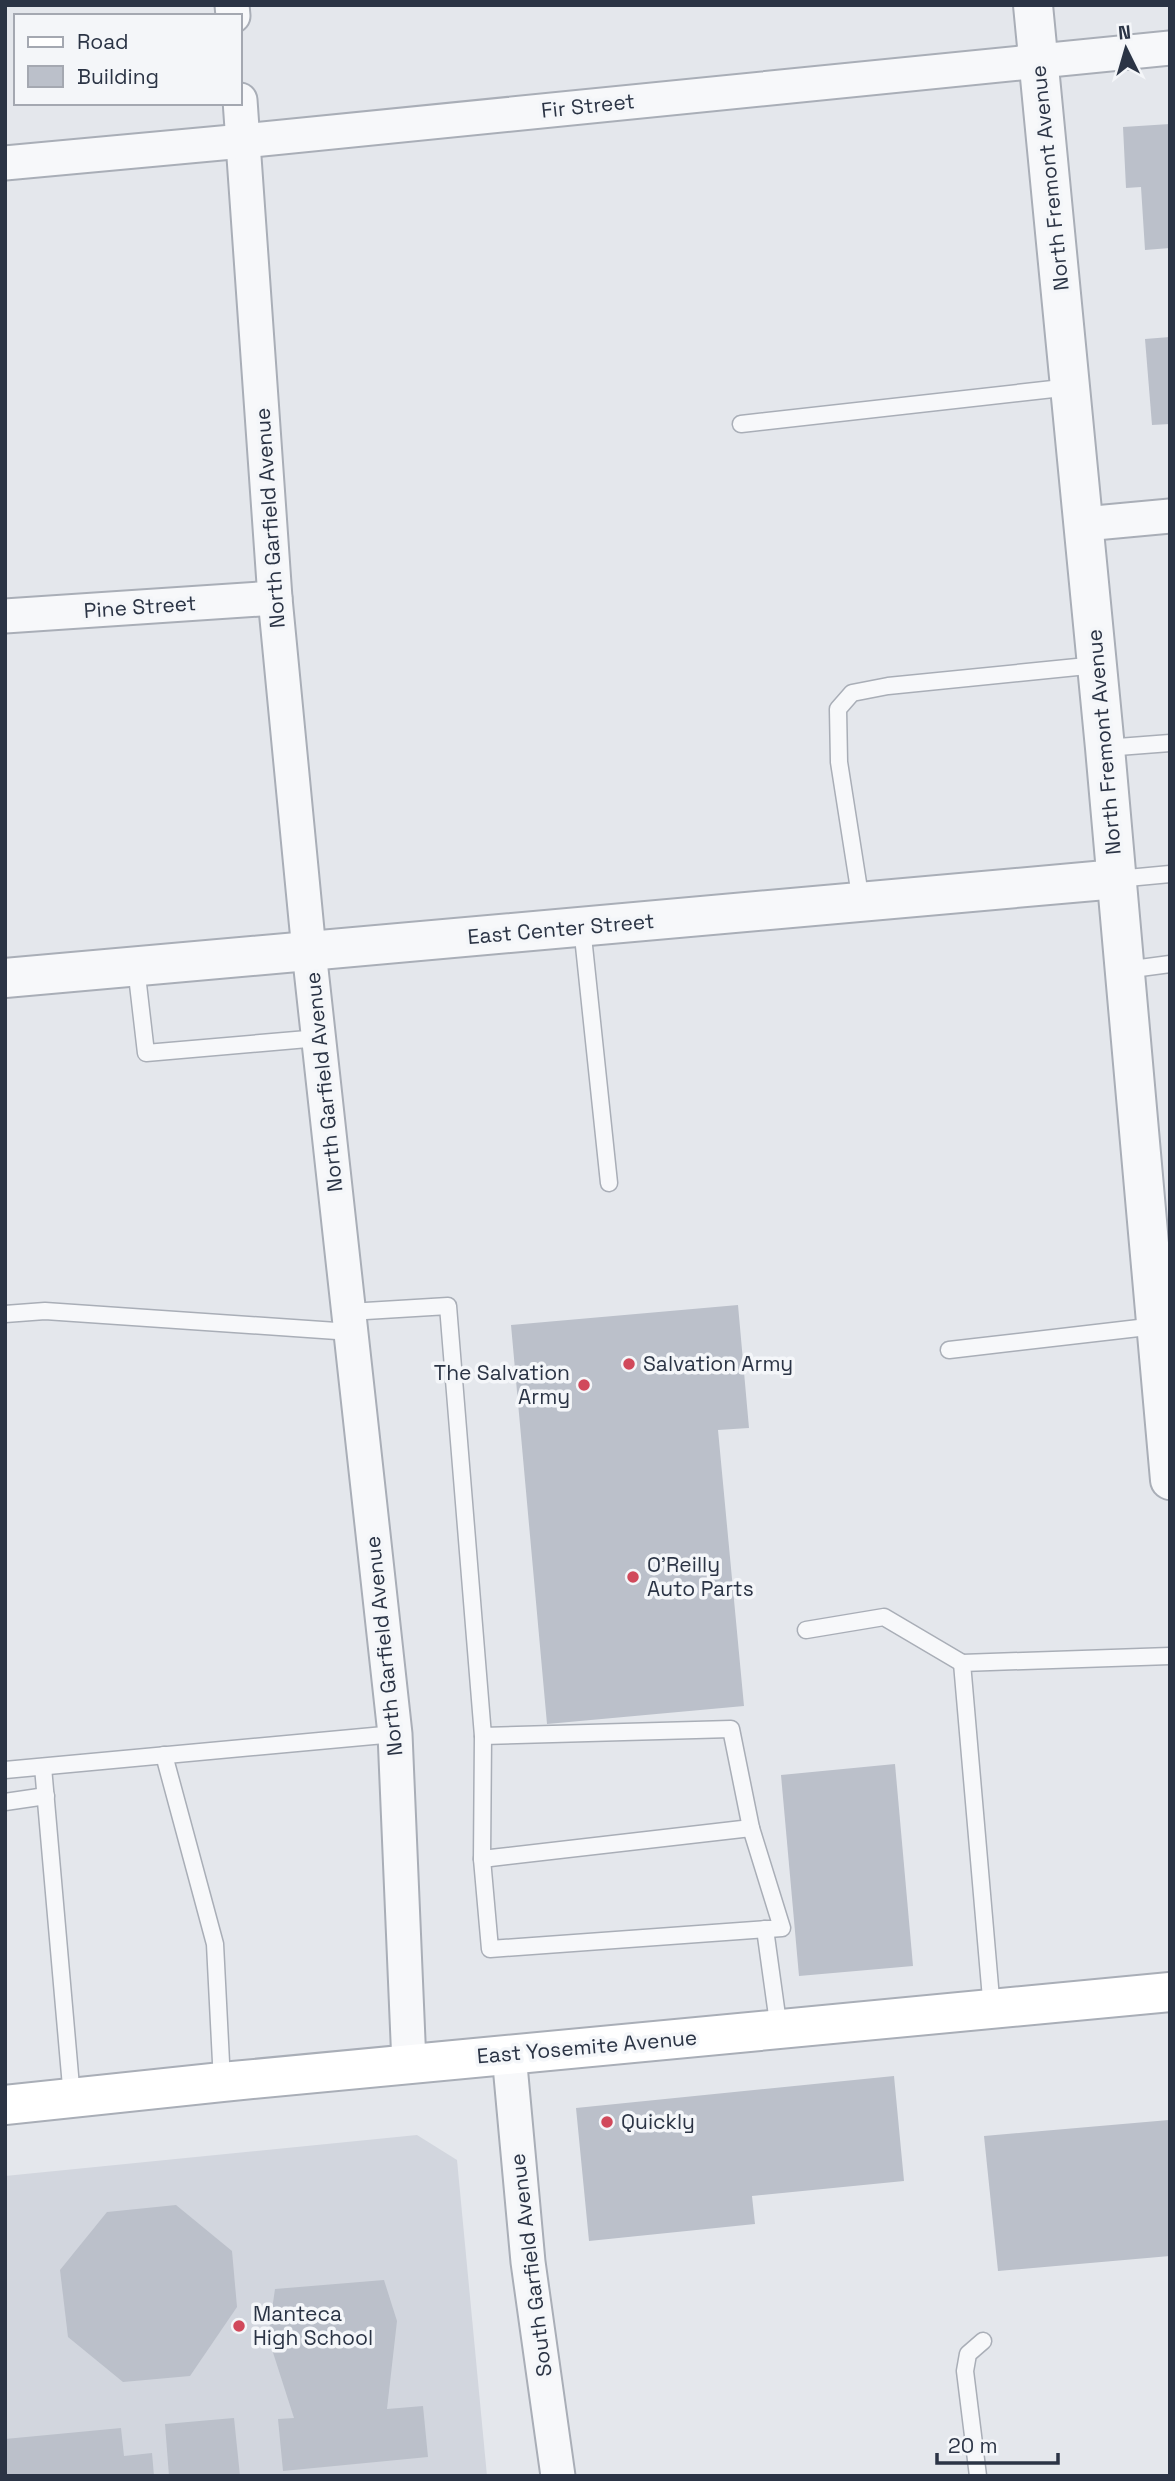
<svg xmlns="http://www.w3.org/2000/svg" width="1175" height="2481" font-family="'Space Grotesk',sans-serif">
	<rect width="100%" height="100%" fill="#e4e7ec"/>
	<path fill="#d2d6de" d="M417,2135L457,2160L487,2476H5V2176Z"/>
	<g fill="#bbc0ca">
		<path d="M1170,124V248L1145,250L1141,187L1126,188L1123,127Z"/>
		<path d="M1170,337V424L1152,425L1145,339Z"/>
		<path d="M738,1305L749,1428L718,1430L744,1706L547,1724L511,1325Z"/>
		<path d="M895,1764L913,1966L799,1976L781,1775Z"/>
		<path d="M894,2076L904,2181L752,2196L755,2224L589,2241L576,2108Z"/>
		<path d="M1169,2120L1170,2256L998,2271L984,2136Z"/>
		<path d="M176,2205L232,2251L237,2307L190,2376L123,2382L68,2337L60,2270L107,2212Z"/>
		<path d="M384,2280L397,2321L387,2409L423,2406L428,2457L283,2471L278,2419L294,2418L268,2337L275,2289Z"/>
		<path d="M234,2418L240,2476H169L165,2424Z"/>
		<path d="M121,2428L124,2456L152,2453L154,2476H5V2439Z"/>
	</g>
	<g fill="none" stroke-linecap="round" stroke-linejoin="round">
		<defs>
			<g id="service">
				<path d="M741,424L1071,387"/>
				<path d="M1105,748L1170,743"/>
				<path d="M1117,879L1170,874"/>
				<path d="M861,902L839,762L838,709L852,693L888,686L1097,665"/>
				<path d="M582,927L609,1183"/>
				<path d="M136,967L146,1053L319,1038"/>
				<path d="M1125,970L1170,964"/>
				<path d="M349,1312L448,1306L483,1736L731,1729L751,1828L482,1859"/>
				<path d="M5,1314L45,1311L351,1332"/>
				<path d="M949,1350L1156,1326"/>
				<path d="M806,1630L884,1617L962,1663"/>
				<path d="M483,1736L482,1859L490,1949L782,1928L751,1828"/>
				<path d="M164,1755L215,1944L222,2082"/>
				<path d="M43,1767L72,2098"/>
				<path d="M5,1770L395,1734"/>
				<path d="M5,1802L46,1796"/>
				<path d="M765,1929L779,2030"/>
				<path d="M992,2010L962,1663L1170,1656"/>
				<path d="M978,2476L965,2371L968,2354L983,2341"/>
			</g>
			<g id="minor">
				<path d="M232,5L233,16"/>
				<path d="M240,100L275,598L309,951L395,1734L409,2064"/>
				<path d="M5,163L243,141L1170,48"/>
				<path d="M1084,524L1170,516"/>
				<path d="M5,616L275,598"/>
				<path d="M509,2054L528,2262L558,2476"/>
			</g>
			<g id="tertiary">
				<path d="M1033,5L1105,748L1170,1480"/>
				<path d="M5,978L1117,879"/>
			</g>
			<path id="secondary" d="M5,2105L222,2082L1170,1992"/>
		</defs>
		<use href="#service" stroke="#a9aeb7" stroke-width="19"/>
		<use href="#minor" stroke="#a9aeb7" stroke-width="37"/>
		<use href="#tertiary" stroke="#a9aeb7" stroke-width="42"/>
		<use href="#secondary" stroke="#a9aeb7" stroke-width="42"/>
		<use href="#service" stroke="#f7f8fa" stroke-width="16"/>
		<use href="#minor" stroke="#f7f8fa" stroke-width="33"/>
		<use href="#tertiary" stroke="#f7f8fa" stroke-width="38"/>
		<use href="#secondary" stroke="#fff" stroke-width="38"/>
	</g>
	<g fill="#d1495b" stroke="#f4f6f9" stroke-width="2.5">
		<circle cx="629" cy="1364" r="7"/>
		<circle cx="584" cy="1385" r="7"/>
		<circle cx="633" cy="1577" r="7"/>
		<circle cx="607" cy="2122" r="7"/>
		<circle cx="239" cy="2326" r="7"/>
	</g>
	<g text-anchor="middle" stroke-width="7" stroke-linejoin="round" paint-order="stroke">
		<g font-size="21" fill="#2b3445" stroke="#f4f6f9">
			<text transform="translate(588 106) rotate(-6)" y="7">Fir Street</text>
			<text transform="translate(1050 178) rotate(-96)" y="7">North Fremont Avenue</text>
			<text transform="translate(270 518) rotate(-94)" y="7">North Garfield Avenue</text>
			<text transform="translate(140 607) rotate(-4)" y="7">Pine Street</text>
			<text transform="translate(1104 742) rotate(-95)" y="7">North Fremont Avenue</text>
			<text transform="translate(561 929) rotate(-5)" y="7">East Center Street</text>
			<text transform="translate(324 1082) rotate(-96)" y="7">North Garfield Avenue</text>
			<text transform="translate(384 1646) rotate(-96)" y="7">North Garfield Avenue</text>
			<text transform="translate(587 2047) rotate(-5)" y="7">East Yosemite Avenue</text>
			<text transform="translate(531 2265) rotate(-97)" y="7">South Garfield Avenue</text>
		</g>
		<g font-size="21" fill="#2b3445" stroke="#f4f6f9" text-anchor="start">
			<text x="643" y="1371">Salvation Army</text>
			<text x="570" y="1380" text-anchor="end">The Salvation<tspan x="570" dy="24">Army</tspan></text>
			<text x="647" y="1572">O'Reilly<tspan x="647" dy="24">Auto Parts</tspan></text>
			<text x="621" y="2129">Quickly</text>
			<text x="253" y="2321">Manteca<tspan x="253" dy="24">High School</tspan></text>
		</g>
	</g>
	<rect width="1175" height="2481" fill="none" stroke="#2b3445" stroke-width="14"/>
	<rect x="14" y="14" width="228" height="91" fill="#f4f6f9" stroke="#a4a8b1" stroke-width="2"/>
	<rect x="28" y="37" width="35" height="10" fill="#ffffff" stroke="#a4a8b1" stroke-width="2"/>
	<text x="77" y="49" font-size="21" fill="#2b3445">Road</text>
	<rect x="28" y="66" width="35" height="21" fill="#bbc0ca" stroke="#a4a8b1" stroke-width="2"/>
	<text x="77" y="84" font-size="21" fill="#2b3445">Building</text>
	<g transform="translate(1126 49) rotate(355)" stroke="#f4f6f9" stroke-width="5" paint-order="stroke">
	<path d="M0-5L12 26L0 18L-12 26Z" fill="#2b3445"/>
	<text y="-10" font-size="19" font-weight="bold" text-anchor="middle" fill="#2b3445">N</text>
	</g>
	<path d="M937 2453v10h121v-10" fill="none" stroke="#2b3445" stroke-width="3.5"/>
	<text x="948" y="2453" font-size="21" fill="#2b3445" stroke="#f4f6f9" stroke-width="5" paint-order="stroke">20 m</text>
</svg>
